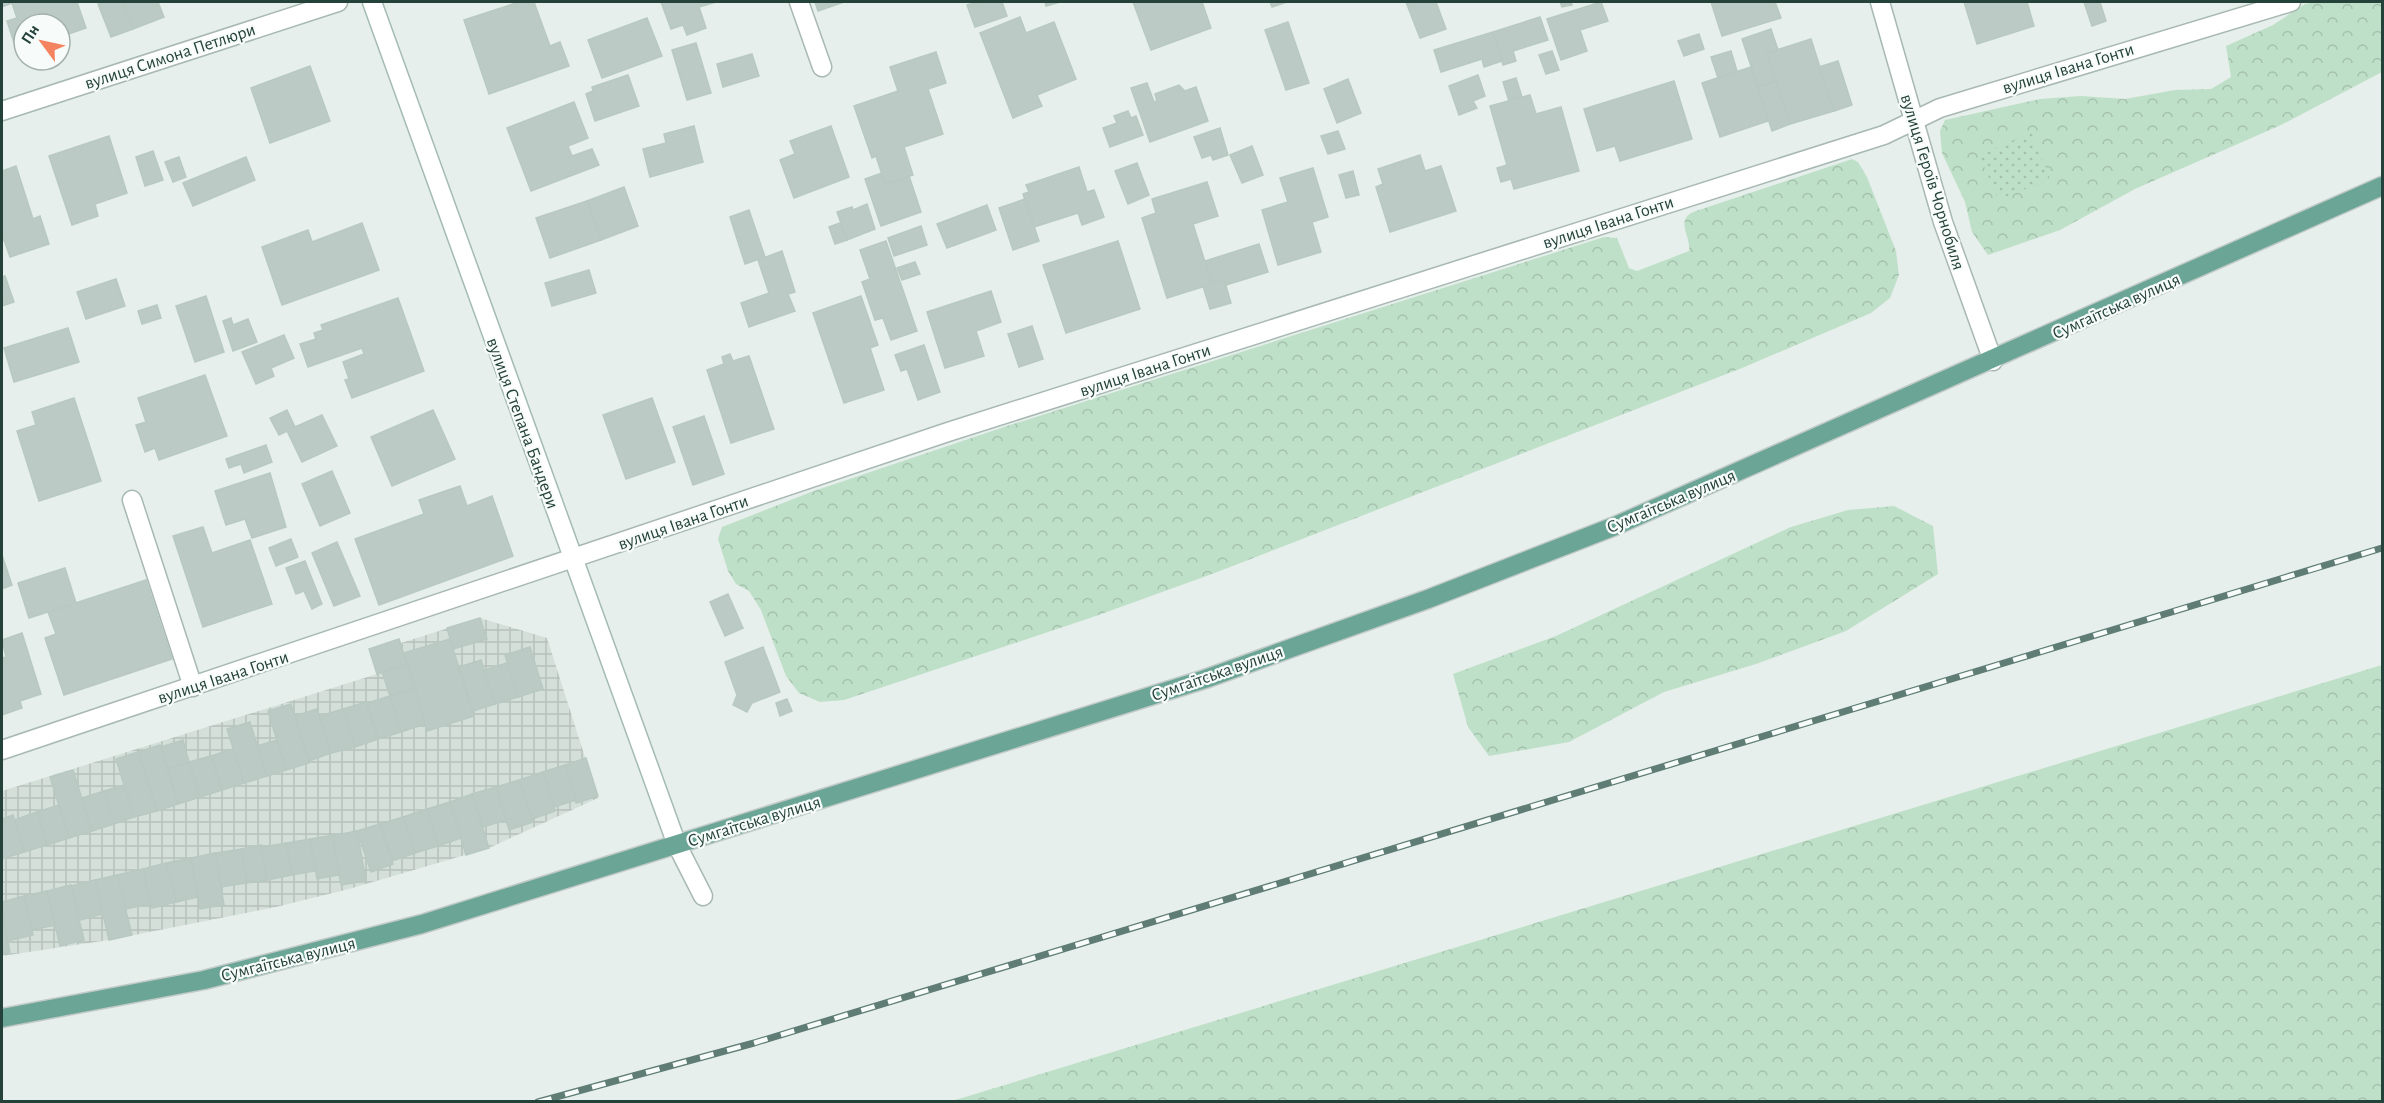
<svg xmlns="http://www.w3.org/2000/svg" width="2384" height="1103" font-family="'Alegreya Sans',sans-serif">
	<defs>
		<pattern id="industrial-grid" width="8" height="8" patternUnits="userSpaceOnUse" patternTransform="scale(1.5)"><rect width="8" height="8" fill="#d4dfda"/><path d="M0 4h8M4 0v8" fill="none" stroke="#b6c1bc"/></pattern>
		<pattern id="forest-crowns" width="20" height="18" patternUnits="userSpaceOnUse" patternTransform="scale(1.5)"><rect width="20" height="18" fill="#bfe0c8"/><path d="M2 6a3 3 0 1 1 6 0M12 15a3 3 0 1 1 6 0" fill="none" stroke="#a4c1ad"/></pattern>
		<pattern id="park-dots" width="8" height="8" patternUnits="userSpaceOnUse" patternTransform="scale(1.5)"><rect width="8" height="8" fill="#bfe0c8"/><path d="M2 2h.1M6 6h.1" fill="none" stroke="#a4c1ad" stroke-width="1.8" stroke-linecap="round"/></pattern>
	</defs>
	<rect width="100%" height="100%" fill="#e6efeb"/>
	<path fill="url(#industrial-grid)" d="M480,618L547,638L598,798L489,848L349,889L276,907L109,940L2,956V791L377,674L369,649L399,639L401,643Z"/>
	<g fill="url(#forest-crowns)">
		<path d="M2316,2H2382V72L2281,125L2135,189L2060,230L1988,255L1972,232L1965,202L1942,153L1940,131L1945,120L2040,99L2081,96L2125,99L2175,90L2211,89L2231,77L2226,46L2273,25L2305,4Z"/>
		<path d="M1852,159L1858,162L1867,177L1896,251L1899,275L1890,298L1871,313L1742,368L1212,574L1093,617L844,700L820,702L799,693L786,676L761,610L749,591L736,584L728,571L718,539L722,527L811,492L1004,427L1604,237L1617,238L1629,268L1637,271L1689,251C1691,236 1675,221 1693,212Z"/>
		<path d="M1894,506L1933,526L1938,574L1846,631L1756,664L1664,692L1569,742L1489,756L1468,727L1453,674L1556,636L1791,527L1848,510Z"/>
		<path d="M2382,665V1101H952Z"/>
	</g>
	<path fill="url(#park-dots)" d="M2032,133L2050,179L1998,200L1979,154Z"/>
	<g fill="#bbcac4" stroke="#b8c9c2" stroke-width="1.5">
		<path d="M2,2H77L86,28L60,37V24H24V49L17,52L7,21L17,18L12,3L2,7Z"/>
		<path d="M106,2H123L133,29L111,37L98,4Z"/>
		<path d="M123,2H158L164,17L133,29Z"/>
		<path d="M519,2H534L550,46L560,42L569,66L489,94L464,20Z"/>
		<path d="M661,2H716L699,7L706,28L687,35L683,25L671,29Z"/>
		<path d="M815,2H844L818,11Z"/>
		<path d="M978,2H1002L1007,16L975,27L967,5Z"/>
		<path d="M1045,2H1060L1046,6Z"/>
		<path d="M1133,2H1202L1211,28L1151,50Z"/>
		<path d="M1270,2H1287L1272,7Z"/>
		<path d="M1406,2H1436L1446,29L1420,38Z"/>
		<path d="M1560,2H1571L1572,5L1562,7Z"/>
		<path d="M1601,2L1608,21L1580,30L1587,51L1561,60L1547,19Z"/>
		<path d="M1711,2H1775L1781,18L1722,36Z"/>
		<path d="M1964,2H2027L2034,26L1977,44Z"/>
		<path d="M2084,2H2100L2106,21L2092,26Z"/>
		<path d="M1020,17L1026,33L1054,22L1076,79L1037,95L1042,106L1013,118L980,33Z"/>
		<path d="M1540,17L1548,40L1513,51L1516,61L1503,65L1493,32Z"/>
		<path d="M647,18L662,56L602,78L588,40Z"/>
		<path d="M1288,22L1309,83L1286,90L1265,30Z"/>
		<path d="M1771,29L1778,50L1767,53L1776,81L1758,87L1742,39Z"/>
		<path d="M1493,32L1502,61L1484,67L1482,59L1441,72L1434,50Z"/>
		<path d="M1699,34L1704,49L1684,56L1678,41Z"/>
		<path d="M1811,39L1834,111L1790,124L1767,53Z"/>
		<path d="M696,43L711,93L687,100L672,50Z"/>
		<path d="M1552,51L1559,70L1546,74L1539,55Z"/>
		<path d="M1731,51L1737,71L1718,78L1711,57Z"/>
		<path d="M936,52L946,83L928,89L943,134L904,147L913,175L885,184L876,156L872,158L854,106L898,91L890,67Z"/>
		<path d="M752,54L759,76L723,87L717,64Z"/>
		<path d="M1838,61L1852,105L1834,111L1819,67Z"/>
		<path d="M310,66L330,121L270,143L251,88Z"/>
		<path d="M1751,67L1768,121L1720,137L1702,83Z"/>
		<path d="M628,75L639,106L595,121L586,94L593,91L592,87Z"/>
		<path d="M1478,75L1485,96L1473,101L1477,108L1459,115L1449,86Z"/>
		<path d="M1516,78L1522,97L1509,101L1503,82Z"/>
		<path d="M1348,79L1361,113L1337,123L1324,89Z"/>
		<path d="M1674,81L1692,139L1620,161L1615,146L1597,151L1584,109Z"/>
		<path d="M1776,81L1790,124L1772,131L1758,87Z"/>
		<path d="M1147,83L1154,102L1157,101L1155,94L1179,85L1185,91L1196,87L1208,121L1150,142L1131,88Z"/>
		<path d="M1530,95L1536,114L1561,107L1579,171L1514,189L1511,179L1501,182L1497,168L1507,165L1490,106Z"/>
		<path d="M574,102L588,138L568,146L572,156L592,149L599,165L531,191L507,128Z"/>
		<path d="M1128,111L1131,118L1136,116L1143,135L1110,147L1103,128L1117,123L1114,116Z"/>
		<path d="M694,126L703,162L650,177L643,149L666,143L664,134Z"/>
		<path d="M831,126L849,177L794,198L780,160L795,154L790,141Z"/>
		<path d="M1220,128L1228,155L1213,160L1211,155L1202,158L1194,137Z"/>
		<path d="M1338,131L1345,149L1328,154L1321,136Z"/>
		<path d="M109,136L127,193L95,204L98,216L72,225L49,156Z"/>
		<path d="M1252,146L1263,175L1242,183L1230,155Z"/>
		<path d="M153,151L163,180L145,186L136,157Z"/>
		<path d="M1420,155L1425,171L1441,166L1456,211L1390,232L1376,187L1383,184L1378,169Z"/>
		<path d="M179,157L186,177L173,182L165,162Z"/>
		<path d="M246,157L255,180L193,206L183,183Z"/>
		<path d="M1137,163L1149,195L1128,204L1115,171Z"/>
		<path d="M16,166L33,219L40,216L49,244L10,257L4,240L2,241V171Z"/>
		<path d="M1079,167L1087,192L1094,190L1104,217L1082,225L1078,213L1034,227L1023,194L1029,192L1026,185Z"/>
		<path d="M1313,168L1328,217L1312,222L1321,252L1278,265L1262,210L1288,202L1280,178Z"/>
		<path d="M1353,171L1359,195L1346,198L1339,175Z"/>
		<path d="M882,173L885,184L909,176L921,212L881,226L865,179Z"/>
		<path d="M1207,182L1218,216L1193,224L1212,284L1167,298L1142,218L1156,213L1152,199Z"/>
		<path d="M624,187L638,226L601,240L587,201Z"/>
		<path d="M1025,199L1039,241L1013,250L999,208Z"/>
		<path d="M587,201L601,240L550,258L536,218Z"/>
		<path d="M867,204L875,229L847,240L837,212L852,207L853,210Z"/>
		<path d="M987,205L996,230L947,248L937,224Z"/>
		<path d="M749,210L765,257L745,264L730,217Z"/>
		<path d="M362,223L379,270L282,305L262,247L308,230L312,242Z"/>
		<path d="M840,223L847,240L835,244L829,227Z"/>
		<path d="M921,226L927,245L894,256L888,238Z"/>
		<path d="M886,241L917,331L891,340L883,318L875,320L862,282L870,279L860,250Z"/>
		<path d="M1118,241L1140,309L1066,333L1043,265Z"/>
		<path d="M1259,244L1268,272L1226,285L1224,279L1212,284L1205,261Z"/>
		<path d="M782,251L795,292L788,294L795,311L749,327L741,303L769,293L758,260Z"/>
		<path d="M915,262L920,274L902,280L897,268Z"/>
		<path d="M589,270L596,293L552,306L545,283Z"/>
		<path d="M5,276L14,302L2,306V277Z"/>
		<path d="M116,279L125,306L86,319L77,292Z"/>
		<path d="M1224,279L1231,303L1210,309L1203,286Z"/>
		<path d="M991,291L1001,322L976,331L984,356L945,368L927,312Z"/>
		<path d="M206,296L224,352L195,362L176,306Z"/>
		<path d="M861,296L878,345L870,348L884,390L844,403L813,313Z"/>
		<path d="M398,298L424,371L352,398L345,380L349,379L343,362L364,354L362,348L308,367L300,344L316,339L314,333L323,330L321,325Z"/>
		<path d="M157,305L161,318L142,324L138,311Z"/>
		<path d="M231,318L233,325L248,319L257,342L233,351L223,321Z"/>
		<path d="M1032,326L1043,359L1019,367L1008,334Z"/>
		<path d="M68,328L79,362L14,382L4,348Z"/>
		<path d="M284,335L294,358L271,368L274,376L256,384L242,352Z"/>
		<path d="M924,345L940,392L918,400L907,369L901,371L895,355Z"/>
		<path d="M730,354L733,361L749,356L774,429L731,443L707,370L724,364L722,357Z"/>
		<path d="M205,375L227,436L159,460L155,448L145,452L136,425L146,422L138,398Z"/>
		<path d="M74,398L101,481L39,501L17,431L36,425L32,412Z"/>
		<path d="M652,398L675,462L626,479L603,415Z"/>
		<path d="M287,410L295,427L322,415L337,446L302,462L287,431L279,435L270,418Z"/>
		<path d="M433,410L455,459L392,486L371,437Z"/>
		<path d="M704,416L724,474L693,485L673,427Z"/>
		<path d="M266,445L272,462L244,473L241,464L229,468L226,459Z"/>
		<path d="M332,471L350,513L320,526L302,484Z"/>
		<path d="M270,473L286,527L252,538L245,519L226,525L215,491Z"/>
		<path d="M460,486L467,506L492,496L513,556L379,605L355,539L424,514L419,500Z"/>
		<path d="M203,527L212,553L250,540L272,604L203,627L173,536Z"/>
		<path d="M291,539L298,557L276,566L269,548Z"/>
		<path d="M337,542L360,596L334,606L312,553Z"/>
		<path d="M2,555L12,585L2,589Z"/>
		<path d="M305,561L322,604L312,609L304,591L296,594L286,568Z"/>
		<path d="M65,568L76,603L29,618L18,583Z"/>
		<path d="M146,580L172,659L64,695L45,638L56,634L48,612Z"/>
		<path d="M728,594L743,628L725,636L710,602Z"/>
		<path d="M480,618L487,639L453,649L447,628Z"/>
		<path d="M22,633L41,694L20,701L22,708L2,715V658L6,657L2,640Z"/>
		<path d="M399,639L407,664L377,674L369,649Z"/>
		<path d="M450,639L474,716L427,731L404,653Z"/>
		<path d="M530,647L543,689L518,697L505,655Z"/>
		<path d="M763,647L780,692L752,703L747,712L733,705L737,695L725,662Z"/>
		<path d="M481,660L495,704L473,711L459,667Z"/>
		<path d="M507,663L518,697L495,704L484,670Z"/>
		<path d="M407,664L415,688L390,696L382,672Z"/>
		<path d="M415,688L425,724L401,732L390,696Z"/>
		<path d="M390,696L401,732L378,739L367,703Z"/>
		<path d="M787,699L792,711L780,716L776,703Z"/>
		<path d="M366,702L378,739L355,747L343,709Z"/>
		<path d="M291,704L309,763L286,770L268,711Z"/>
		<path d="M317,709L331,753L309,761L295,716Z"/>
		<path d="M343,709L355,747L331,753L320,716Z"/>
		<path d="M250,722L267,776L244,783L227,729Z"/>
		<path d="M183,740L189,762L168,769L161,747Z"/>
		<path d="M277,740L286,770L267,776L257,746Z"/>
		<path d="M160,745L178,804L157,811L138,752Z"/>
		<path d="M233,749L244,783L222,790L211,756Z"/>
		<path d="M138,752L157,811L134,817L116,759Z"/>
		<path d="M211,756L222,790L200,797L189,762Z"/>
		<path d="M586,758L598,796L576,803L565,765Z"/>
		<path d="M189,762L200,797L178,804L168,769Z"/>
		<path d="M565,765L576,800L554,807L543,772Z"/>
		<path d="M73,770L92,831L69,838L50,777Z"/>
		<path d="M543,772L555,811L532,819L519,780Z"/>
		<path d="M519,780L533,822L509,830L496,787Z"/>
		<path d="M124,785L134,817L114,824L104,791Z"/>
		<path d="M496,787L506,820L483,827L472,794Z"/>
		<path d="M104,791L114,824L92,831L82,798Z"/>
		<path d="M472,794L489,848L466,855L450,802Z"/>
		<path d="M450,802L461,838L438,846L427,809Z"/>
		<path d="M59,805L69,838L47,845L37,812Z"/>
		<path d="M427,809L438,846L415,853L403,817Z"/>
		<path d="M37,812L47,845L24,852L14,820Z"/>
		<path d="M13,815L24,852L2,859V819Z"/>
		<path d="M403,817L415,853L392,861L380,824Z"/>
		<path d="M380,824L393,864L371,872L357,831Z"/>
		<path d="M357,831L366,881L341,885L332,836Z"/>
		<path d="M332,835L339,875L317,879L310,839Z"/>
		<path d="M310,839L315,871L292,875L286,843Z"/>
		<path d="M286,843L292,875L267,880L261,847Z"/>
		<path d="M261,845L267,880L247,883L241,849Z"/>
		<path d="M241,849L247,883L221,887L215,853Z"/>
		<path d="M215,853L224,905L200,909L191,858Z"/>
		<path d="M191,858L198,897L176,902L166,863Z"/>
		<path d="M166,863L176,902L152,908L143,869Z"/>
		<path d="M143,869L151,904L126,909L117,875Z"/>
		<path d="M117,875L132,935L109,940L95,880Z"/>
		<path d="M95,880L102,914L80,920L71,886Z"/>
		<path d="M71,885L84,940L60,946L47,891Z"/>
		<path d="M47,891L55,925L32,930L24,896Z"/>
		<path d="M24,896L33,935L7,941L2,902Z"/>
		<path d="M2,915L10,952L2,954Z"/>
	</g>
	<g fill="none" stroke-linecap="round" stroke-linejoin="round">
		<defs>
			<g id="lane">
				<path d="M799,2L822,67"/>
				<path d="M132,500L193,687"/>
				<path d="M677,845L703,896"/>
			</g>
			<g id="street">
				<path d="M1880,2L1943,222L1993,361"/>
				<path d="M2,111L338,2"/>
				<path d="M2,750L948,432L1884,135L1940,108L2291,2"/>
			</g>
			<path id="secondary" d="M372,2L677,845"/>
			<path id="primary" d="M2,1018L204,980L422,924L1205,679L1428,599L1615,526L2382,186"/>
		</defs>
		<use href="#lane" stroke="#a8b8b2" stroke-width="21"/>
		<use href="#street" stroke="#a8b8b2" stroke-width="21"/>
		<use href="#secondary" stroke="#a4bbb3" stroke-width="21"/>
		<use href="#primary" stroke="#c2cac8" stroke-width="21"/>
		<use href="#lane" stroke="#fff" stroke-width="18"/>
		<use href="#street" stroke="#fff" stroke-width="18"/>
		<use href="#secondary" stroke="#fff" stroke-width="18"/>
		<use href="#primary" stroke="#6aa596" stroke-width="18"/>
		<defs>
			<path id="rail" d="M538,1102L754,1043L2382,548"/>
		</defs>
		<use href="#rail" stroke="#5f7d75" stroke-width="7"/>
		<use href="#rail" stroke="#f7fbf9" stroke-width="4.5" stroke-dasharray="14" stroke-linecap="butt"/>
	</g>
	<g text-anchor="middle" stroke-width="4.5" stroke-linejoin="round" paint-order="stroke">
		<g font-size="18" fill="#24423a" stroke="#f7fbf9">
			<text transform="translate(170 56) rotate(-18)" y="6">вулиця Симона Петлюри</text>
			<text transform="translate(2068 68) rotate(-17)" y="6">вулиця Івана Гонти</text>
			<text transform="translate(1933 182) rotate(73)" y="6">вулиця Героїв Чорнобиля</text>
			<text transform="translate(1608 222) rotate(-18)" y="6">вулиця Івана Гонти</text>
			<text transform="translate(2116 306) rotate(-24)" y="6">Сумгаїтська вулиця</text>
			<text transform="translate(1145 370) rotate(-18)" y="6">вулиця Івана Гонти</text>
			<text transform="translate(523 423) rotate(70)" y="6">вулиця Степана Бандери</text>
			<text transform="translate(1671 501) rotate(-23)" y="6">Сумгаїтська вулиця</text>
			<text transform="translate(683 522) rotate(-19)" y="6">вулиця Івана Гонти</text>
			<text transform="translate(1217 673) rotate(-19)" y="6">Сумгаїтська вулиця</text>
			<text transform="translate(223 677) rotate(-18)" y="6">вулиця Івана Гонти</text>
			<text transform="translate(754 821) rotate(-17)" y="6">Сумгаїтська вулиця</text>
			<text transform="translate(288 959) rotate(-14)" y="6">Сумгаїтська вулиця</text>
		</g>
	</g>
	<rect width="2384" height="1103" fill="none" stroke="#24423a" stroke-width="6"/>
	<g transform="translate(42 42) rotate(303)"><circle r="28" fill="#f7fbf9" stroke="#a3b1ad" stroke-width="1.5"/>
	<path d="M0-4.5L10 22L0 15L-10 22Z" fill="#f4845f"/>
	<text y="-9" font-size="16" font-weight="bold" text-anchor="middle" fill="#24423a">Пн</text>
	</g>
</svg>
